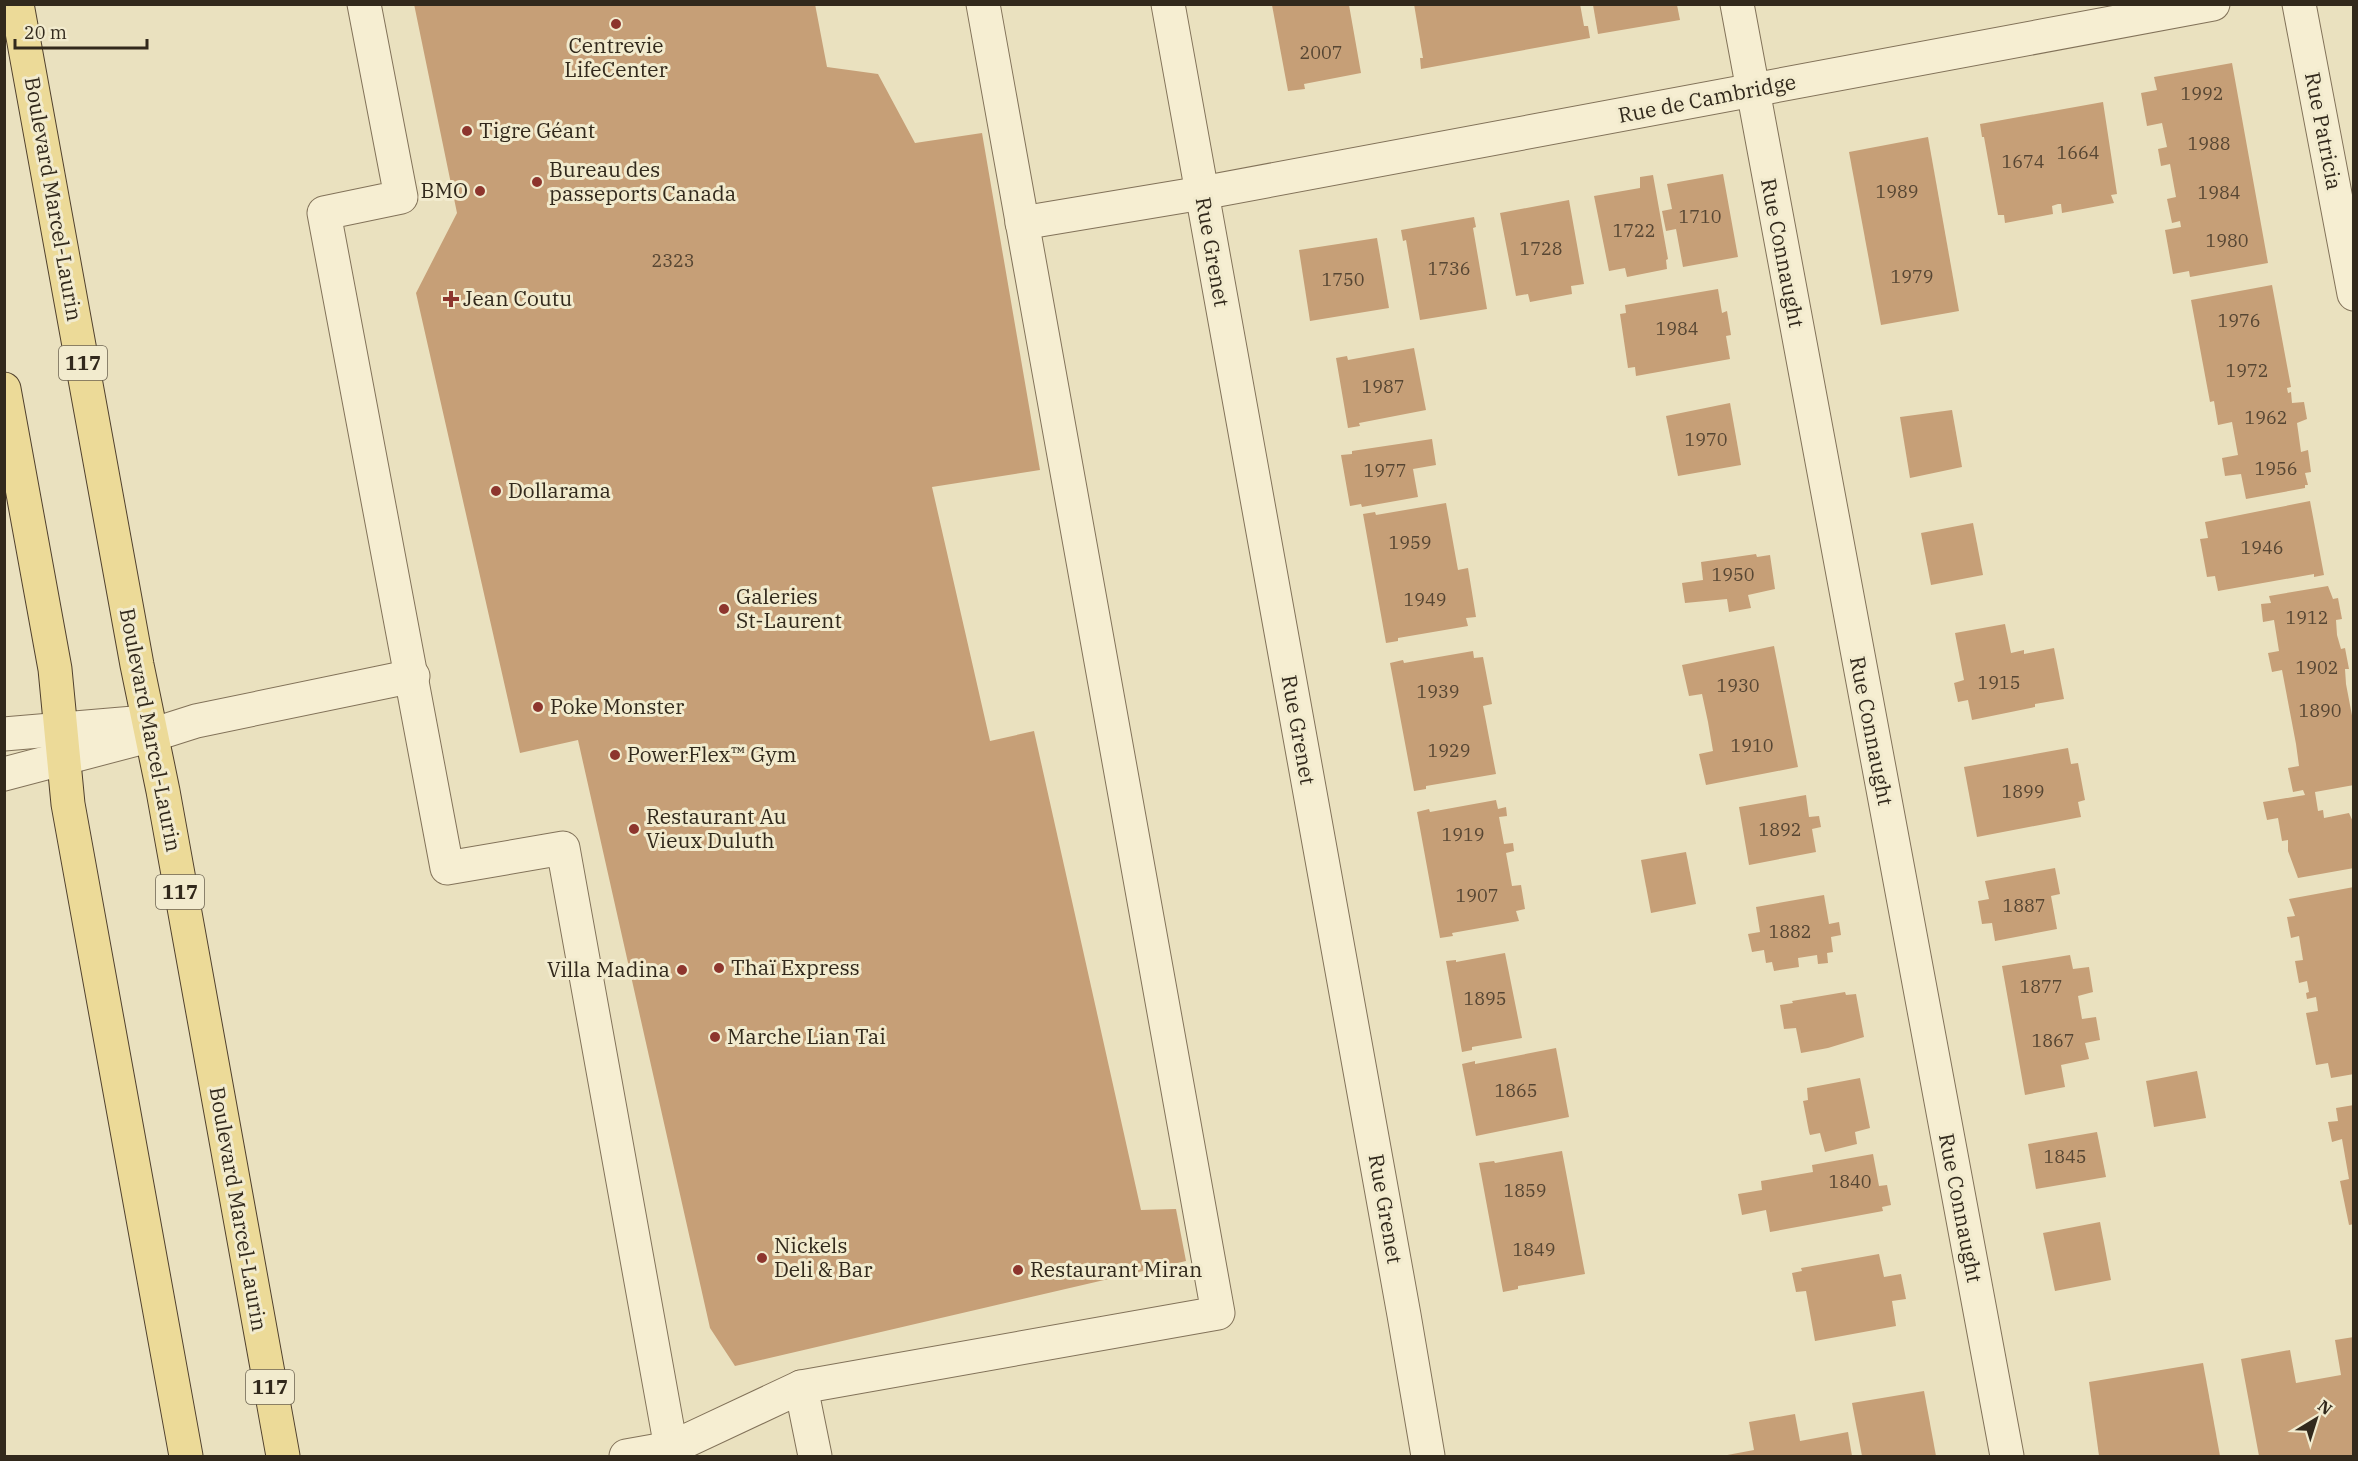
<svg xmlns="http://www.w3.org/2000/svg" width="2358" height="1461" font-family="'IBM Plex Serif',serif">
	<rect width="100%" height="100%" fill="#eae1bf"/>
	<g fill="#c69f77">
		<path d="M414,4H815L827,67L878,74L915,143L982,133L1040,470L932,487L990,741L1034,731L1141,1210L1176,1209L1186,1261L735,1366L710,1328L578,740L520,753L416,293L457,213Z"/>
		<path d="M1414,4H1580L1584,26H1588L1590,38L1421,69L1420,58H1423Z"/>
		<path d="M1272,5H1349L1361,73L1304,84L1305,89L1288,91Z"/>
		<path d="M1593,5H1677L1680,20L1598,34Z"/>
		<path d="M2232,63L2268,263L2190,277L2189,271L2173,274L2165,230L2181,227L2180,221L2172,223L2167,199L2176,197L2170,164L2161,166L2158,149L2167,147L2162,123L2147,126L2141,93L2157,90L2154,77Z"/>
		<path d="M2103,102L2117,194L2111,195L2114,203L2062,213L2061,204H2058L2052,206L2053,214L2005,223L2004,215H1998L1984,137H1982L1980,124Z"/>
		<path d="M1928,137L1959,311L1881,325L1849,152Z"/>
		<path d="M1723,174L1738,257L1683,267L1676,229L1666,231L1662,211L1672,209L1667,184Z"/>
		<path d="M1653,175L1668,259L1666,260L1667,269L1627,277L1625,268L1609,271L1594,196L1640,188V177Z"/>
		<path d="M1569,200L1584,284L1571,286L1572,294L1530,302L1528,294L1516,296L1500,213Z"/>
		<path d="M1474,217L1476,227L1473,228L1487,309L1420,320L1406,240L1403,241L1401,230Z"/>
		<path d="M1377,238L1389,308L1310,321L1299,250Z"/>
		<path d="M2272,285L2291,387L2287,388L2288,393L2291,392L2292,403L2304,402L2307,419L2297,423L2301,452L2308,450L2311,472L2305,473L2308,485H2305V488L2246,499L2241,474L2225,476L2222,458L2238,455L2232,422L2218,425L2214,401L2210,402L2191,300Z"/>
		<path d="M1718,289L1722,313L1727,311L1731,335L1726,336L1730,359L1636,376L1635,367L1628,368L1620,314L1626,313L1625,305Z"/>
		<path d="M1414,348L1426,410L1359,423L1360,426L1348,428L1336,358L1347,356L1348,360Z"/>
		<path d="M1730,403L1741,465L1678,476L1666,416Z"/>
		<path d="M1952,410L1962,467L1910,478L1900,417Z"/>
		<path d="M1432,439L1436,465L1413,469L1418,497L1362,507L1361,504L1350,506L1341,455L1352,454V451Z"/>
		<path d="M2310,501L2324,575L2314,577V574L2218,591L2215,576L2207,577L2200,539L2208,538L2205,522Z"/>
		<path d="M1446,503L1458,570L1468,568L1476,617L1466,618L1468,626L1398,638V641L1386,643L1363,514L1375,512L1376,515Z"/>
		<path d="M1973,523L1983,575L1931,585L1921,533Z"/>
		<path d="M1756,554L1757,557L1770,555L1775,589L1748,595L1751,608L1729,612L1727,599L1685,603L1682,583L1703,580L1701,562Z"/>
		<path d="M2328,586L2333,599L2338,598L2342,619L2336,620L2337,635L2341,649L2345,648L2349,669H2345L2346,684L2354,726V785L2315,792L2318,811L2323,810L2324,818L2349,813L2354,824V868L2298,878L2288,851V840L2282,841L2278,818L2267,820L2263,802L2305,795L2303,790L2293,792L2288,768L2299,766L2296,744L2282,670L2272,672L2268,653L2279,651L2274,620L2263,622L2261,604L2271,603L2269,596Z"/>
		<path d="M2005,624L2011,653L2024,650V654L2054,648L2064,699L2035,704V707L1972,720L1968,700L1958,702L1954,683L1964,680L1955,633Z"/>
		<path d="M1774,646L1798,767L1706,785L1699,754L1713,751L1708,722L1702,694L1689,696L1682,665Z"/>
		<path d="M1473,651L1474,658L1483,657L1492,704L1483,706L1496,774L1426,786V789L1414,791L1390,663L1403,660L1404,663Z"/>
		<path d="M2068,748L2071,764L2078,763L2085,800L2078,802L2081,817L1977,837L1964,767Z"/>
		<path d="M1806,795L1809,817L1819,816L1821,827L1812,829L1816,852L1749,865L1739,807Z"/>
		<path d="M1496,800L1498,809L1506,807L1507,816L1499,817L1504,844L1513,843L1514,851L1506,853L1512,886L1521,885L1525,909L1516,911L1519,921L1452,933L1453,936L1440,938L1417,812L1429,809L1430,812Z"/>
		<path d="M1686,852L1696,904L1651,913L1641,860Z"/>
		<path d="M2055,868L2060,894L2051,896L2057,929L1995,941L1992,923L1982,924L1978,901L1989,899L1985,881Z"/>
		<path d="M2354,887V1074L2331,1078L2328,1063L2316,1065L2306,1013L2318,1011L2316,997L2307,999L2306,993L2309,992L2307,981L2299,983L2295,961L2303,960L2299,936L2291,938L2287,917L2295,916L2289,899Z"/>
		<path d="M1824,895L1829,924L1839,922L1841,935L1831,937L1833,952L1827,953L1828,963L1818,964L1817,955L1798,958L1799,967L1774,971L1772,962L1766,963L1764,950L1752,952L1748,934L1760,932L1756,907Z"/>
		<path d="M1505,953L1522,1038L1472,1047V1050L1462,1052L1446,961L1456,960V962Z"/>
		<path d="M2070,955L2073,969L2089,967L2093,992L2078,996L2082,1019L2096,1017L2100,1040L2085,1043L2089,1059L2061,1065L2065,1087L2025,1095L2002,966Z"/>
		<path d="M1845,992L1846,995L1856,994L1864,1037L1828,1048L1801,1053L1796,1028L1784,1029L1780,1005L1793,1003L1792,1001Z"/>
		<path d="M1556,1048L1569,1117L1476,1136L1462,1064L1475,1061V1064Z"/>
		<path d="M2197,1071L2206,1118L2154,1127L2146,1081Z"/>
		<path d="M1860,1078L1870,1128L1855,1132L1857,1144L1825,1152L1820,1133L1810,1135L1809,1132L1803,1101L1808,1100L1807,1088Z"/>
		<path d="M2354,1105V1224L2349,1225L2340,1181L2349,1179L2342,1139L2332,1142L2328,1122L2338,1121L2336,1108Z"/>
		<path d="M2097,1132L2106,1177L2036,1189L2028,1144Z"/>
		<path d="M1562,1151L1585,1274L1518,1286V1289L1503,1292L1479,1163L1494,1161L1495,1163Z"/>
		<path d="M1873,1154L1879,1186L1887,1185L1891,1205L1882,1207L1883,1211L1770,1232L1766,1210L1742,1215L1738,1194L1762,1190L1761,1181L1813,1172L1812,1165Z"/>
		<path d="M2100,1222L2111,1280L2055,1291L2043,1233Z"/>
		<path d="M1879,1254L1884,1277L1901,1274L1906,1299L1892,1301L1896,1326L1815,1341L1806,1291L1796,1292L1792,1273L1802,1271L1801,1268Z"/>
		<path d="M2354,1337V1456H2259L2241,1359L2290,1350L2296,1383L2341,1375L2335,1340Z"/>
		<path d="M2203,1363L2220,1456H2099L2089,1382Z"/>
		<path d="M1924,1391L1936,1456H1862L1852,1403Z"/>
		<path d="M1795,1414L1800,1441L1848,1432L1852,1456H1722L1754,1450L1749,1422Z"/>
	</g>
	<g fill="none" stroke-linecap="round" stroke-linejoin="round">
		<defs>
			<g id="minor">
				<path d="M364,4L401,197L324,213L447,868L563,848L671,1448L801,1387L1218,1313L983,4"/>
				<path d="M1168,4L1404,1315L1428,1456"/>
				<path d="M1737,4L2007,1456"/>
				<path d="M2299,4L2354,294"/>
				<path d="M1022,223L1202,193L2213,4"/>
				<path d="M4,734L134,723"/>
				<path d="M4,774L152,735L196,721L413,676"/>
				<path d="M801,1387L815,1456"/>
				<path d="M626,1456L671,1448"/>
			</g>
			<g id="major">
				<path d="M17,4L137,665L163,791L283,1456"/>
				<path d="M4,389L55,669L68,804L186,1456"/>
			</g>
		</defs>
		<use href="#minor" stroke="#827259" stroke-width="35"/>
		<use href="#major" stroke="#50402d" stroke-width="35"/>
		<use href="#minor" stroke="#f6eed2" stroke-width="33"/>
		<use href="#major" stroke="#ecda98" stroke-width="33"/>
	</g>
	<g fill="#8d352d" stroke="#f2ebce" stroke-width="2">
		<circle cx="616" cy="24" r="6"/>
		<circle cx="467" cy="131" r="6"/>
		<circle cx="537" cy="182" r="6"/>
		<circle cx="480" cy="191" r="6"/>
		<path d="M448 290h6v6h6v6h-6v6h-6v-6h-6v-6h6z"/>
		<circle cx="496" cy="491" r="6"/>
		<circle cx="724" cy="609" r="6"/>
		<circle cx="538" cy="707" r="6"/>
		<circle cx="615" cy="755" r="6"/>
		<circle cx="634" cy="829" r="6"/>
		<circle cx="719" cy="968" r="6"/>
		<circle cx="682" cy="970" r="6"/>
		<circle cx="715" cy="1037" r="6"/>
		<circle cx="762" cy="1258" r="6"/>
		<circle cx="1018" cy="1270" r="6"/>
	</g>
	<g text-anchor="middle" stroke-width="6" stroke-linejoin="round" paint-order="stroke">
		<g font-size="18" fill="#574633">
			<text x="1321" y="59">2007</text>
			<text x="2202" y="100">1992</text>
			<text x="2209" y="150">1988</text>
			<text x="2078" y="159">1664</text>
			<text x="2023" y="168">1674</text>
			<text x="1897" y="198">1989</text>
			<text x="2219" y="199">1984</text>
			<text x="1700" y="223">1710</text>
			<text x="1634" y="237">1722</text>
			<text x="2227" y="247">1980</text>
			<text x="1541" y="255">1728</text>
			<text x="673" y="267">2323</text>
			<text x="1449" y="275">1736</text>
			<text x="1912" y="283">1979</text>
			<text x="1343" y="286">1750</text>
			<text x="2239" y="327">1976</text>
			<text x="1677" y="335">1984</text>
			<text x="2247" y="377">1972</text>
			<text x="1383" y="393">1987</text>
			<text x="2266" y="424">1962</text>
			<text x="1706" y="446">1970</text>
			<text x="2276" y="475">1956</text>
			<text x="1385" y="477">1977</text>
			<text x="1410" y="549">1959</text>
			<text x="2262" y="554">1946</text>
			<text x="1733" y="581">1950</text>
			<text x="1425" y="606">1949</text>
			<text x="2307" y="624">1912</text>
			<text x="2317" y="674">1902</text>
			<text x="1999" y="689">1915</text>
			<text x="1738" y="692">1930</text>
			<text x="1438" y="698">1939</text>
			<text x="2320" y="717">1890</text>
			<text x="1752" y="752">1910</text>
			<text x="1449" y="757">1929</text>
			<text x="2023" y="798">1899</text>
			<text x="1780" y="836">1892</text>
			<text x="1463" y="841">1919</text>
			<text x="1477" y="902">1907</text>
			<text x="2024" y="912">1887</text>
			<text x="1790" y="938">1882</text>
			<text x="2041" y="993">1877</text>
			<text x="1485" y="1005">1895</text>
			<text x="2053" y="1047">1867</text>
			<text x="1516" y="1097">1865</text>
			<text x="2065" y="1163">1845</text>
			<text x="1850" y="1188">1840</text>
			<text x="1525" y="1197">1859</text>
			<text x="1534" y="1256">1849</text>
		</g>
		<g fill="#f2ebce" stroke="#6c6351" stroke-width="1.5">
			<rect x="59" y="346" width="48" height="34" rx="4.5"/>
			<rect x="156" y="875" width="48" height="34" rx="4.5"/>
			<rect x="246" y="1370" width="48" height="34" rx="4.5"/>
		</g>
		<g font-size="20" font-weight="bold" fill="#32291c">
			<text x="83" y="370">117</text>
			<text x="180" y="899">117</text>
			<text x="270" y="1394">117</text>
		</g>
		<g font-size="21" fill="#32291c" stroke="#f2ebce" text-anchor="start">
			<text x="616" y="53" text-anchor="middle">Centrevie<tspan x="616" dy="24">LifeCenter</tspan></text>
			<text x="479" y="138">Tigre Géant</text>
			<text x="549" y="177">Bureau des<tspan x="549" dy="24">passeports Canada</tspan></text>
			<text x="468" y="198" text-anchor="end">BMO</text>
			<text x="463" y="306">Jean Coutu</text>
			<text x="508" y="498">Dollarama</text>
			<text x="736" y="604">Galeries<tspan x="736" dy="24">St-Laurent</tspan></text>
			<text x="550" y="714">Poke Monster</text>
			<text x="627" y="762">PowerFlex™ Gym</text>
			<text x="646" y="824">Restaurant Au<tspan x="646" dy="24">Vieux Duluth</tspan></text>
			<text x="731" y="975">Thaï Express</text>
			<text x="670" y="977" text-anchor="end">Villa Madina</text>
			<text x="727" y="1044">Marche Lian Tai</text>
			<text x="774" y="1253">Nickels<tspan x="774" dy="24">Deli &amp; Bar</tspan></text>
			<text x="1030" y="1277">Restaurant Miran</text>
		</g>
		<g font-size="21" fill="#32291c" stroke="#f2ebce">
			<text transform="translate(1707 99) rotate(-11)" y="7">Rue de Cambridge</text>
			<text transform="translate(2323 131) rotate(79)" y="7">Rue Patricia</text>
			<text transform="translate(53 199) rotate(80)" y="7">Boulevard Marcel-Laurin</text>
			<text transform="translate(1212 252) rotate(80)" y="7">Rue Grenet</text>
			<text transform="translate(1782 253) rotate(79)" y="7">Rue Connaught</text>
			<text transform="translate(150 730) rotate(79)" y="7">Boulevard Marcel-Laurin</text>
			<text transform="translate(1298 730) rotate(80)" y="7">Rue Grenet</text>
			<text transform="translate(1871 731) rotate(79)" y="7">Rue Connaught</text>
			<text transform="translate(1960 1208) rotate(79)" y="7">Rue Connaught</text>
			<text transform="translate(238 1209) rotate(80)" y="7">Boulevard Marcel-Laurin</text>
			<text transform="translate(1385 1209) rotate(80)" y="7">Rue Grenet</text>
		</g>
	</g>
	<rect width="2358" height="1461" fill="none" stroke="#32291c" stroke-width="12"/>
	<g transform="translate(2316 1419) rotate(38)" stroke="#f2ebce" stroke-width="4.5" paint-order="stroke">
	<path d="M0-4.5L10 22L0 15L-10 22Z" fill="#32291c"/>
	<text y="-9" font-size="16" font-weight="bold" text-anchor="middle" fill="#32291c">N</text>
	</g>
	<path d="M15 39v9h132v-9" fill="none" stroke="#32291c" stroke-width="3"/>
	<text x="24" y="39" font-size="18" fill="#32291c" stroke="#f2ebce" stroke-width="4.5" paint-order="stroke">20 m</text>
</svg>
